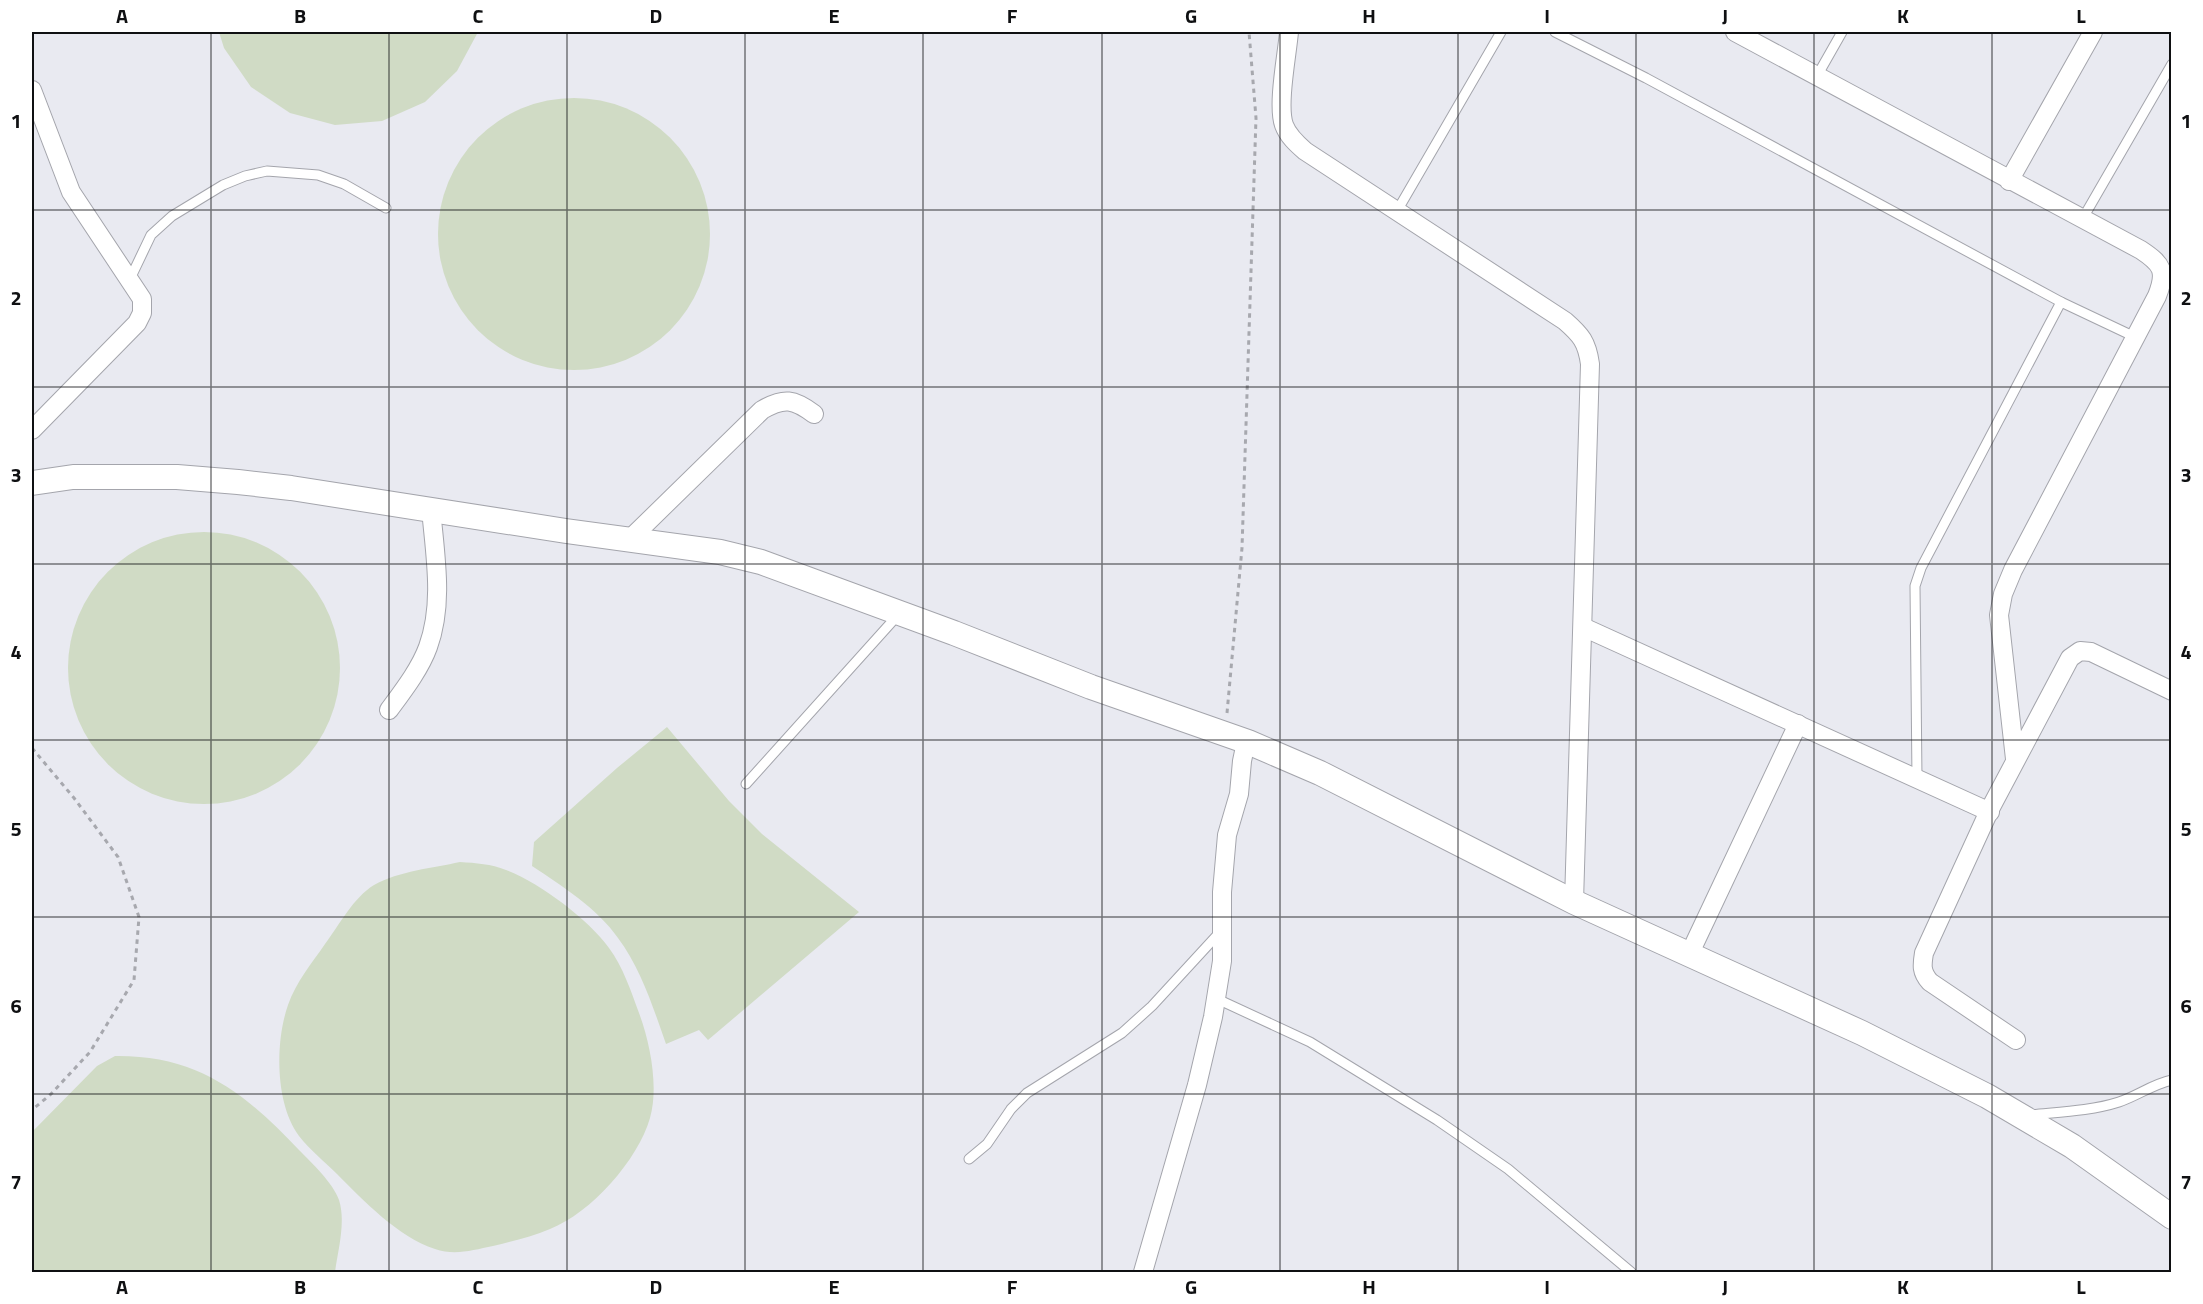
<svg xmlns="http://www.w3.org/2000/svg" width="2203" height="1304" font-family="'Titillium Web',sans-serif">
	<rect width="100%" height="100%" fill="#e9eaf1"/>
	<g fill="#d0dbc5">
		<path d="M219,32H478L457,71L425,102L382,121L335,125L290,113L251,87L224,48Z"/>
		<circle cx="574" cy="234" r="136"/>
		<circle cx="204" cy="668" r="136"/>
		<path d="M667,727L729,801L762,834L859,912L708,1040L699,1030L666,1044C653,1007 641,969 618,938C597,908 562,886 532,866L534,842L617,768Z"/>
		<path d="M460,862C476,863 491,864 506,870C540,883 588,919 609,948C623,967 631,991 639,1013C650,1042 659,1087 650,1118C638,1160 591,1213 550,1229C532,1237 512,1241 493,1246C473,1250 455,1256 435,1249C398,1237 364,1201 337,1174C325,1162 310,1150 299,1136C275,1104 275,1042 288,1005C296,982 312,963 325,944C340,924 353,898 374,885C399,871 433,868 460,862Z"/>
		<path d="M115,1056C198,1055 245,1093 299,1150C312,1163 333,1183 339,1200C346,1222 338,1250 335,1272H32V1132L97,1066Z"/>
	</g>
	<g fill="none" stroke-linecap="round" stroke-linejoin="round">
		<defs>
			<g id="service">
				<path d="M1555,32L1646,78L2061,302L2135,337"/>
				<path d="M1817,76L1842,32"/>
				<path d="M1397,211L1501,32"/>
				<path d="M2083,218L2172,64"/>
				<path d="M130,279L151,235L172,216L223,185L245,176L267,171L318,175L344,184L386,208"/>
				<path d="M1917,779L1915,586L1921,568L2061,302"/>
				<path d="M746,784L898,615"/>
				<path d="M1215,998L1310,1042L1437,1120L1508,1169L1631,1272"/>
				<path d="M2030,1115C2059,1112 2091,1111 2119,1102C2137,1096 2153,1084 2172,1080"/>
				<path d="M969,1159L987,1144L1011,1109L1027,1093L1122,1033L1152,1006L1221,931"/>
			</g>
			<g id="minor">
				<path d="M1289,32C1287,55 1277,105 1284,125C1288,136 1297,144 1305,151L1565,321C1581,335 1587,342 1590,364L1574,902"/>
				<path d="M1735,32L2141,250C2162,264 2167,271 2157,296L2013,570L2003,594L1999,615L2015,759"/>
				<path d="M32,90L71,192L142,299V313L137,323L32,430"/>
				<path d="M2009,181L2093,32"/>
				<path d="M630,539L762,410C784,397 794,399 814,414"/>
				<path d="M1583,627L1990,812"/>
				<path d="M389,710C403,691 420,669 428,647C444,603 435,555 431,509"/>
				<path d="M1689,955L1798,724"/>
				<path d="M2016,1040L1930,982C1921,972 1922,965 1924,953L1990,809L2070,658L2080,651L2091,652L2172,691"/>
				<path d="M1143,1272L1197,1085L1213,1017L1222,961V892L1227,835L1239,794L1242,761L1246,742"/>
			</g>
			<path id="tertiary" d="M32,483L73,477H177L238,482L291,488L566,531L720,552L761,562L954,633L1091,687L1248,742L1320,773L1574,902L1862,1033L1987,1096L2072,1146L2172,1217"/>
		</defs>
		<use href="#service" stroke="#a4a5ac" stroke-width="11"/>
		<use href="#minor" stroke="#a4a5ac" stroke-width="20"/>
		<use href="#tertiary" stroke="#a4a5ac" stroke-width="26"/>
		<g stroke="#a7a8ae" stroke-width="3" stroke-dasharray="4.5 4.5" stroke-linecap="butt">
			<path d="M1227,713L1242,548L1256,118L1249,32"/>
			<path d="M32,748L74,798L118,857L139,917L134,980L90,1052L51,1094L32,1110"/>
		</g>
		<use href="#service" stroke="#fff" stroke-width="9"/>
		<use href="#minor" stroke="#fff" stroke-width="18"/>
		<use href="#tertiary" stroke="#fff" stroke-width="24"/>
	</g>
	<path fill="none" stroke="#0f1012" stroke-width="1.5" stroke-opacity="0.55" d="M211,32V1272M389,32V1272M567,32V1272M745,32V1272M923,32V1272M1102,32V1272M1280,32V1272M1458,32V1272M1636,32V1272M1814,32V1272M1992,32V1272M32,210H2172M32,387H2172M32,564H2172M32,740H2172M32,917H2172M32,1094H2172"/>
	<rect width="2203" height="1304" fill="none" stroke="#ffffff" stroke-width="66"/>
	<rect x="33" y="33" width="2137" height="1238" fill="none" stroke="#0f1012" stroke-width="2"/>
	<g font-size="20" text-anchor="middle" font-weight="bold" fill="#0f1012">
		<text x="122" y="23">A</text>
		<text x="300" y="23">B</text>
		<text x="478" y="23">C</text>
		<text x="656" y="23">D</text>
		<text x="834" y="23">E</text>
		<text x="1012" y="23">F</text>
		<text x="1191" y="23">G</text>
		<text x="1369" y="23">H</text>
		<text x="1547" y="23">I</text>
		<text x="1725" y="23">J</text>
		<text x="1903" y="23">K</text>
		<text x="2081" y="23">L</text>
		<text x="16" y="128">1</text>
		<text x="2186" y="128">1</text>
		<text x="16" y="305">2</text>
		<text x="2186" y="305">2</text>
		<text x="16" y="482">3</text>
		<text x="2186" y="482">3</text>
		<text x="16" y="659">4</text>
		<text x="2186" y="659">4</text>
		<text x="16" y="836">5</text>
		<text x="2186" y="836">5</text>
		<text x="16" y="1013">6</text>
		<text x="2186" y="1013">6</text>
		<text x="16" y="1189">7</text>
		<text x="2186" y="1189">7</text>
		<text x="122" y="1294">A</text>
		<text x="300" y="1294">B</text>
		<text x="478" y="1294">C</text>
		<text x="656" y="1294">D</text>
		<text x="834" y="1294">E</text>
		<text x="1012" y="1294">F</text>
		<text x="1191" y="1294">G</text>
		<text x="1369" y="1294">H</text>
		<text x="1547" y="1294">I</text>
		<text x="1725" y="1294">J</text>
		<text x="1903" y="1294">K</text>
		<text x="2081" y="1294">L</text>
	</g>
</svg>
